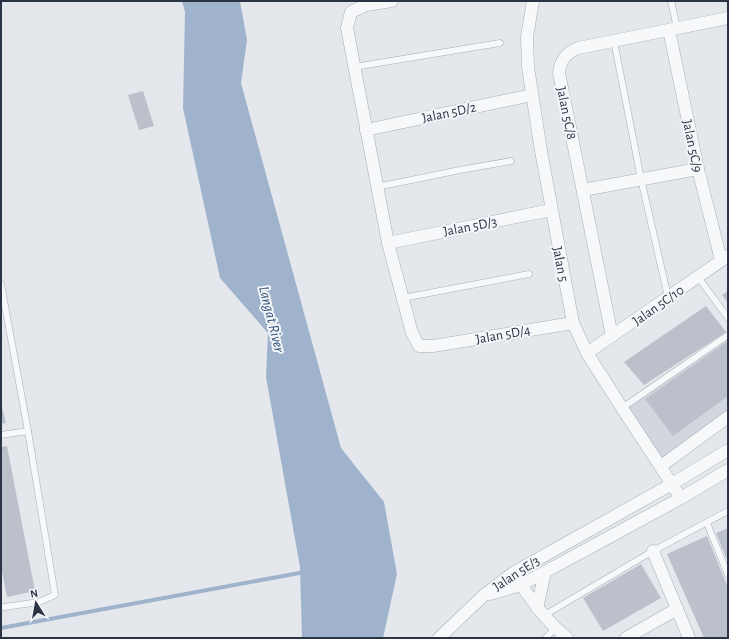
<svg xmlns="http://www.w3.org/2000/svg" width="729" height="639" font-family="'Alegreya Sans',sans-serif">
	<rect width="100%" height="100%" fill="#e4e7ec"/>
	<path fill="#d2d6de" d="M728,339V410L662,458L628,408Z"/>
	<path fill="#9fb4cc" d="M182,1H240L247,40L241,83L341,448L384,502L397,574L383,638H302L300,567L266,377L268,333L220,278L183,108L185,12Z"/>
	<g fill="none" stroke-linecap="round" stroke-linejoin="round">
		<path stroke="#9fb4cc" stroke-width="4" d="M1,628L305,572"/>
	</g>
	<g fill="#bbc0ca">
		<path d="M143,91L154,126L139,130L128,95Z"/>
		<path d="M728,291V303L722,295Z"/>
		<path d="M706,306L726,332L644,385L624,362Z"/>
		<path d="M728,341V396L673,436L645,399Z"/>
		<path d="M1,403L6,423L1,424Z"/>
		<path d="M7,446L35,591L7,597L1,566V447Z"/>
		<path d="M728,528V562L716,533Z"/>
		<path d="M707,536L728,588V638H704L667,554Z"/>
		<path d="M641,564L661,598L603,631L583,598Z"/>
	</g>
	<g fill="none" stroke-linecap="round" stroke-linejoin="round">
		<defs>
			<g id="lane">
				<path d="M671,1L677,28"/>
				<path d="M614,41L641,179L668,297"/>
				<path d="M354,67L500,43"/>
				<path d="M377,187L460,170L511,161"/>
				<path d="M698,277L728,318"/>
				<path d="M1,284L28,431L55,595L39,602L4,607L1,606"/>
				<path d="M403,298L529,274"/>
				<path d="M622,408L728,335"/>
				<path d="M1,435L28,431"/>
				<path d="M707,523L728,575"/>
				<path d="M543,616L653,551L728,511"/>
				<path d="M546,638L555,628"/>
			</g>
			<g id="street">
				<path d="M392,1L366,5L351,12L347,28L388,243L412,333L419,346H433L573,323"/>
				<path d="M533,1L527,37L528,67L541,151L573,323L587,353L622,408L681,498"/>
				<path d="M669,30L698,169L721,260"/>
				<path d="M366,130L532,95"/>
				<path d="M583,190L698,169"/>
				<path d="M388,243L551,210"/>
				<path d="M612,336L559,73C560,60 566,53 578,48L728,18"/>
				<path d="M587,353L728,256"/>
				<path d="M661,466L728,417"/>
				<path d="M653,551L689,638"/>
				<path d="M516,578C533,601 544,619 567,638"/>
				<path d="M490,594L521,585L681,498L728,470"/>
				<path d="M537,608L545,572"/>
				<path d="M439,638L483,596L513,573L672,484L728,450"/>
				<path d="M626,638L677,609"/>
			</g>
		</defs>
		<use href="#lane" stroke="#a9aeb7" stroke-width="7"/>
		<use href="#street" stroke="#a9aeb7" stroke-width="13"/>
		<use href="#lane" stroke="#f7f8fa" stroke-width="6"/>
		<use href="#street" stroke="#f7f8fa" stroke-width="12"/>
	</g>
	<g text-anchor="middle" stroke-width="4" stroke-linejoin="round" paint-order="stroke">
		<g font-size="14" fill="#2b3445" stroke="#f4f6f9">
			<text transform="translate(449 112) rotate(-12)" y="5">Jalan 5D/2</text>
			<text transform="translate(567 113) rotate(78)" y="5">Jalan 5C/8</text>
			<text transform="translate(693 146) rotate(78)" y="5">Jalan 5C/9</text>
			<text transform="translate(470 226) rotate(-11)" y="5">Jalan 5D/3</text>
			<text transform="translate(561 264) rotate(79)" y="5">Jalan 5</text>
			<text transform="translate(658 305) rotate(-35)" y="5">Jalan 5C/10</text>
			<text transform="translate(503 334) rotate(-10)" y="5">Jalan 5D/4</text>
			<text transform="translate(516 573) rotate(-33)" y="5">Jalan 5E/3</text>
		</g>
		<g font-size="15" font-style="italic" fill="#34527a" stroke="#f4f6f9">
			<text transform="translate(272 319) rotate(76)" y="5">Langat River</text>
		</g>
	</g>
	<rect width="729" height="639" fill="none" stroke="#2b3445" stroke-width="4"/>
	<g transform="translate(36 603) rotate(349)" stroke="#f4f6f9" stroke-width="3" paint-order="stroke">
	<path d="M0-3L7 15L0 10L-7 15Z" fill="#2b3445"/>
	<text y="-6" font-size="11" font-weight="bold" text-anchor="middle" fill="#2b3445">N</text>
	</g>
</svg>
